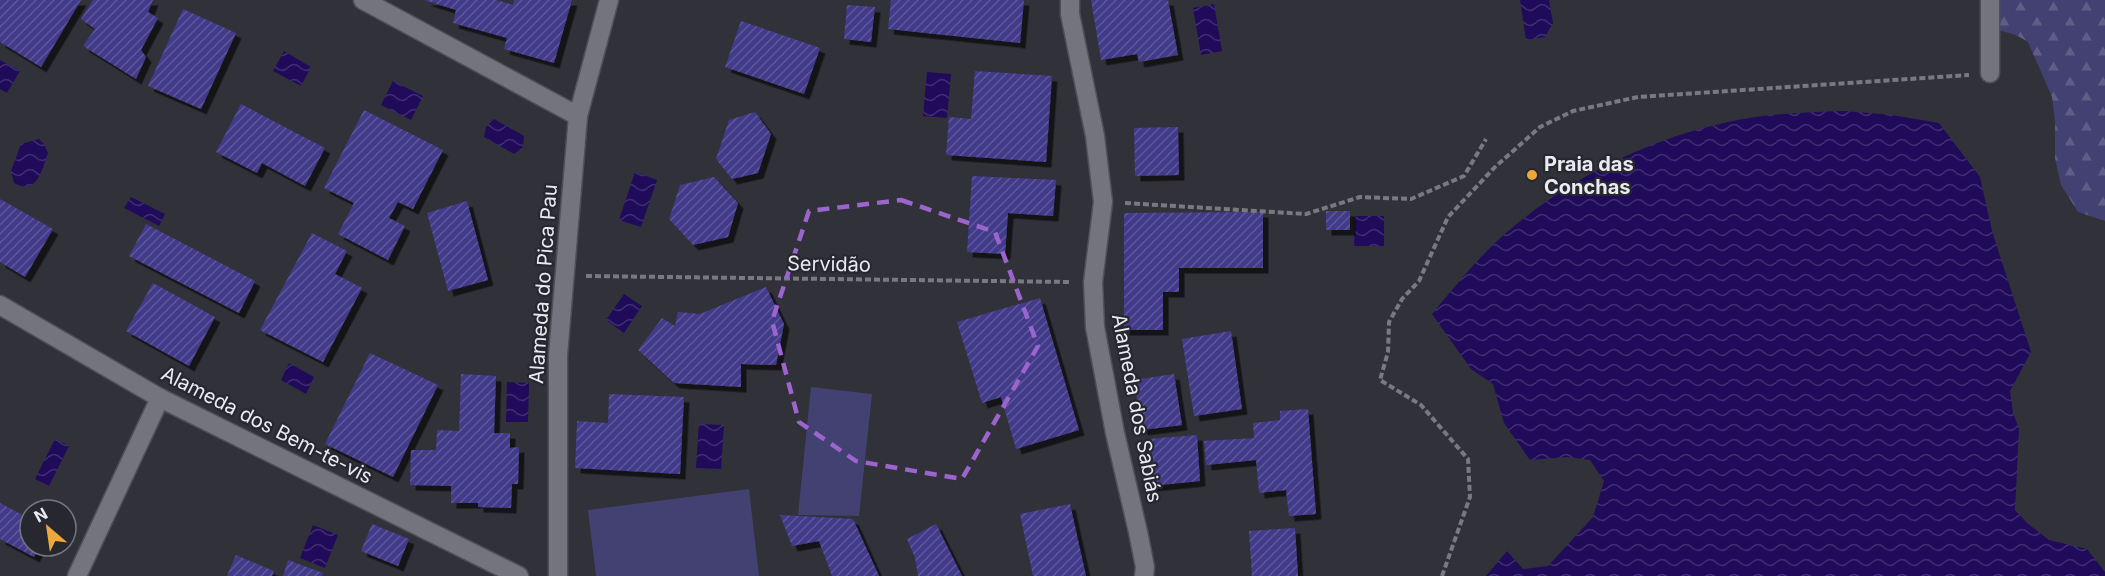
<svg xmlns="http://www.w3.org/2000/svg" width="2105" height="576" font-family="Inter,sans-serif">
	<defs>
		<pattern id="forest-firs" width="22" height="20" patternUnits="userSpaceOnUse" patternTransform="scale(1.5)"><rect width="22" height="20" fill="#434172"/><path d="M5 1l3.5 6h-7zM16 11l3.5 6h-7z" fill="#5e5d86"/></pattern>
		<pattern id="water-waves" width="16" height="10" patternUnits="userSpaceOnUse" patternTransform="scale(1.5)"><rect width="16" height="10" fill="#200a5a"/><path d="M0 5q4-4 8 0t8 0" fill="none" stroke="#412e72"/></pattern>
		<pattern id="building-hatch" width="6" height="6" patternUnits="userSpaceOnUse" patternTransform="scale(1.5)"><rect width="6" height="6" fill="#433a8a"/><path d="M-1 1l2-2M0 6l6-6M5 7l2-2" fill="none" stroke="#5e579b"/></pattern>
		<filter id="shadow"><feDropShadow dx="5.5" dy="5.5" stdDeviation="0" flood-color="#0009"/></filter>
	</defs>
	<rect width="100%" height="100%" fill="#31313a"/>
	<path fill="url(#forest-firs)" d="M1992,0H2105V221L2078,212L2061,185L2055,158V122L2052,97L2028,42L2016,35L1988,27Z"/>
	<g fill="#434172">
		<path d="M811,387L872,394L859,516L798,515Z"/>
		<path d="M749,489L759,576H596L588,510Z"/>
	</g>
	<g fill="url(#water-waves)">
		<path d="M1520,0H1549L1553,23L1545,37L1526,40Z"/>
		<path d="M1214,4L1222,51L1201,55L1193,8Z"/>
		<path d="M284,51L311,67L301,86L273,71Z"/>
		<path d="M0,60L20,71L7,93L0,89Z"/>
		<path d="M927,72L951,74L947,118L923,116Z"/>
		<path d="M393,81L423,96L411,120L381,105Z"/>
		<path d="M1844,111L1892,115L1939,123L1980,177L1992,231L2031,352L2010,391L2013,413L2019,429L2015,510L2027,523L2049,540L2087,549L2105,572V576H1486L1507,551L1523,569L1548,566L1593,517L1604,481L1590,460L1567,457L1530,460L1504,423L1493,384L1471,369L1432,314C1452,290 1472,265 1495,243C1565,178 1655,134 1749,118C1781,113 1813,112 1844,111Z"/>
		<path d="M494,119L524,136L523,147L514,154L484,137L486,127Z"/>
		<path d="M39,139L44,144L48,153C42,170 37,196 14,183L11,171L21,144Z"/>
		<path d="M635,172L657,180L641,227L619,220Z"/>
		<path d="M131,197L165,214L159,226L124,208Z"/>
		<path d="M1355,216H1384V246H1354Z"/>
		<path d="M624,294L642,306L624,333L606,320Z"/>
		<path d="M289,363L314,377L306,394L281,380Z"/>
		<path d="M507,382L529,383L528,422H506Z"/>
		<path d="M699,424L724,425L721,469L696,468Z"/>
		<path d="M55,439L69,446L49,486L35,479Z"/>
		<path d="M313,525L338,535L325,568L300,558Z"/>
	</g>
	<g fill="url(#building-hatch)" filter="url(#shadow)">
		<path d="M0,0H81L41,67L0,42Z"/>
		<path d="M93,0H153L148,12L158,18L141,50L146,57L136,79L83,46L95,29L81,19Z"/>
		<path d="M424,0H496L513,5L514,0H572L554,63L504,49L507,38L453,23L456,10Z"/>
		<path d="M891,0H1024L1020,43L888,29Z"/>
		<path d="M1091,0H1168L1178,55L1139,62L1137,54L1101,60Z"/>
		<path d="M847,5L875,7L871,42L844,39Z"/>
		<path d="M183,9L236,33L201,109L148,86Z"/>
		<path d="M741,21L820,48L804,94L725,67Z"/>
		<path d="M975,71L1052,76L1046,162L946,155L949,117L971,119Z"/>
		<path d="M241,104L325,148L305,186L262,163L257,173L216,152Z"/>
		<path d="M364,110L443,150L413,209L398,202L389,218L405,226L388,260L338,234L354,203L324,188Z"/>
		<path d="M755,112L771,134L758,173L732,179L716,159L729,120Z"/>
		<path d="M1178,127L1179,175L1135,176L1134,128Z"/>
		<path d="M972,176L1056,180L1053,216L1008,213L1005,254L967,252Z"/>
		<path d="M714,177L738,203L728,237L693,245L669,219L680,185Z"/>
		<path d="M0,199L53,229L25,277L0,262Z"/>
		<path d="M467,201L488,280L448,291L427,213Z"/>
		<rect x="1326" y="211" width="24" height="19"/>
		<path d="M1263,212V268H1179V292H1163V330H1124V213Z"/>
		<path d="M146,224L255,281L239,313L129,256Z"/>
		<path d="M312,233L347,251L335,274L362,288L323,362L260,330Z"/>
		<path d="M153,283L215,317L189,366L126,331Z"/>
		<path d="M766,287L784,324L776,365L741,364V387L674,383L638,350L662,318L675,326L678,312L700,314Z"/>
		<path d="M1040,298L1079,430L1016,449L1001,397L982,403L957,322Z"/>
		<path d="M1231,331L1242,409L1194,416L1182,339Z"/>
		<path d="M370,353L438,385L393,477L325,444Z"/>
		<path d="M461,374L496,376L494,433H510V448L519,447L518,484H512L511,508L478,507V503H451V486L410,485L411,450H436L437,430L459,431Z"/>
		<path d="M1174,374L1182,425L1142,430L1134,380Z"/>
		<path d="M609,394L684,397L680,474L575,468L577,421L608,423Z"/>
		<path d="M1308,409L1316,514L1289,516L1286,490L1259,493L1256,460L1206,465L1204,441L1254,438L1253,423L1280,420V411Z"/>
		<path d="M1197,435L1200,481L1151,486L1148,439Z"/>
		<path d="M0,503L30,519V546H40L34,557L0,539Z"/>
		<path d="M1070,504L1086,576H1033L1020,514Z"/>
		<path d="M780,515L853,519L879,576H832L819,541L792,546Z"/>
		<path d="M372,524L409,539L398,566L361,551Z"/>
		<path d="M936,524L962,576H918L915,558L907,539Z"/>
		<path d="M1295,528L1298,576H1252L1249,531Z"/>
		<path d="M236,555L274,571L272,576H227Z"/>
		<path d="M288,560L323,573L322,576H283Z"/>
	</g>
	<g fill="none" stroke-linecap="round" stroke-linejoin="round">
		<defs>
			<g id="minor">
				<path d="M363,0L578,116"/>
				<path d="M1070,0V14L1095,136L1103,202L1093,282L1095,327L1115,433L1138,532L1145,567L1144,576"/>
				<path d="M1990,0V73"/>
				<path d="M0,305L160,398L519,576"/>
				<path d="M77,576L160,398"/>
				<path d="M558,576V355L578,116L609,0"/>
			</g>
		</defs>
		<use href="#minor" stroke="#4f4f57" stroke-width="21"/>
		<g stroke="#797981" stroke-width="4" stroke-dasharray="6 3" stroke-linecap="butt">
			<path d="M1125,203L1306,214L1360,197L1411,199L1464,176L1486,139"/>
			<path d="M586,276L1071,282"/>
			<path d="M1442,576L1470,497L1468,459L1421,405L1380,380L1388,352L1389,322L1402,299L1419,281L1448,217L1495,167L1540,127L1573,111L1638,97L1969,75"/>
		</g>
		<use href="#minor" stroke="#74747e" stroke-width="18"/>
	</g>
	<path fill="none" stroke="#9c65ce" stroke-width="4.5" stroke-dasharray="12 8" stroke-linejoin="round" d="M901,200L995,232L1038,346L962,479L856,461L799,422L772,321L809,211Z"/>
	<circle fill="#eda83b" stroke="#272730" stroke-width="2" cx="1532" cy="175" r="6"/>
	<g text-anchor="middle" stroke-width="4.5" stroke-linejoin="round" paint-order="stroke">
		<g font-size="20" font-weight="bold" fill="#eaeaf0" stroke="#272730" text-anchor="start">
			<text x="1544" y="171">Praia das<tspan x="1544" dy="23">Conchas</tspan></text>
		</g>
		<g font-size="20" fill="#eaeaf0" stroke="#272730">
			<text transform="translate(829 264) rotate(1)" y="7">Servidão</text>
			<text transform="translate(543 284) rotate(-86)" y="7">Alameda do Pica Pau</text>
			<text transform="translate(1137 408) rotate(79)" y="7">Alameda dos Sabiás</text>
			<text transform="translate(267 425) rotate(27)" y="7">Alameda dos Bem-te-vis</text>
		</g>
	</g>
	<g transform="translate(48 528) rotate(331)"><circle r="28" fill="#272730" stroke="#75757d" stroke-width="1.5"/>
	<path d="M0-4.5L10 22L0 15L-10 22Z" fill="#eda83b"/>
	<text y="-9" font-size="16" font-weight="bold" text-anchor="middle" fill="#eaeaf0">N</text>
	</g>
</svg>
